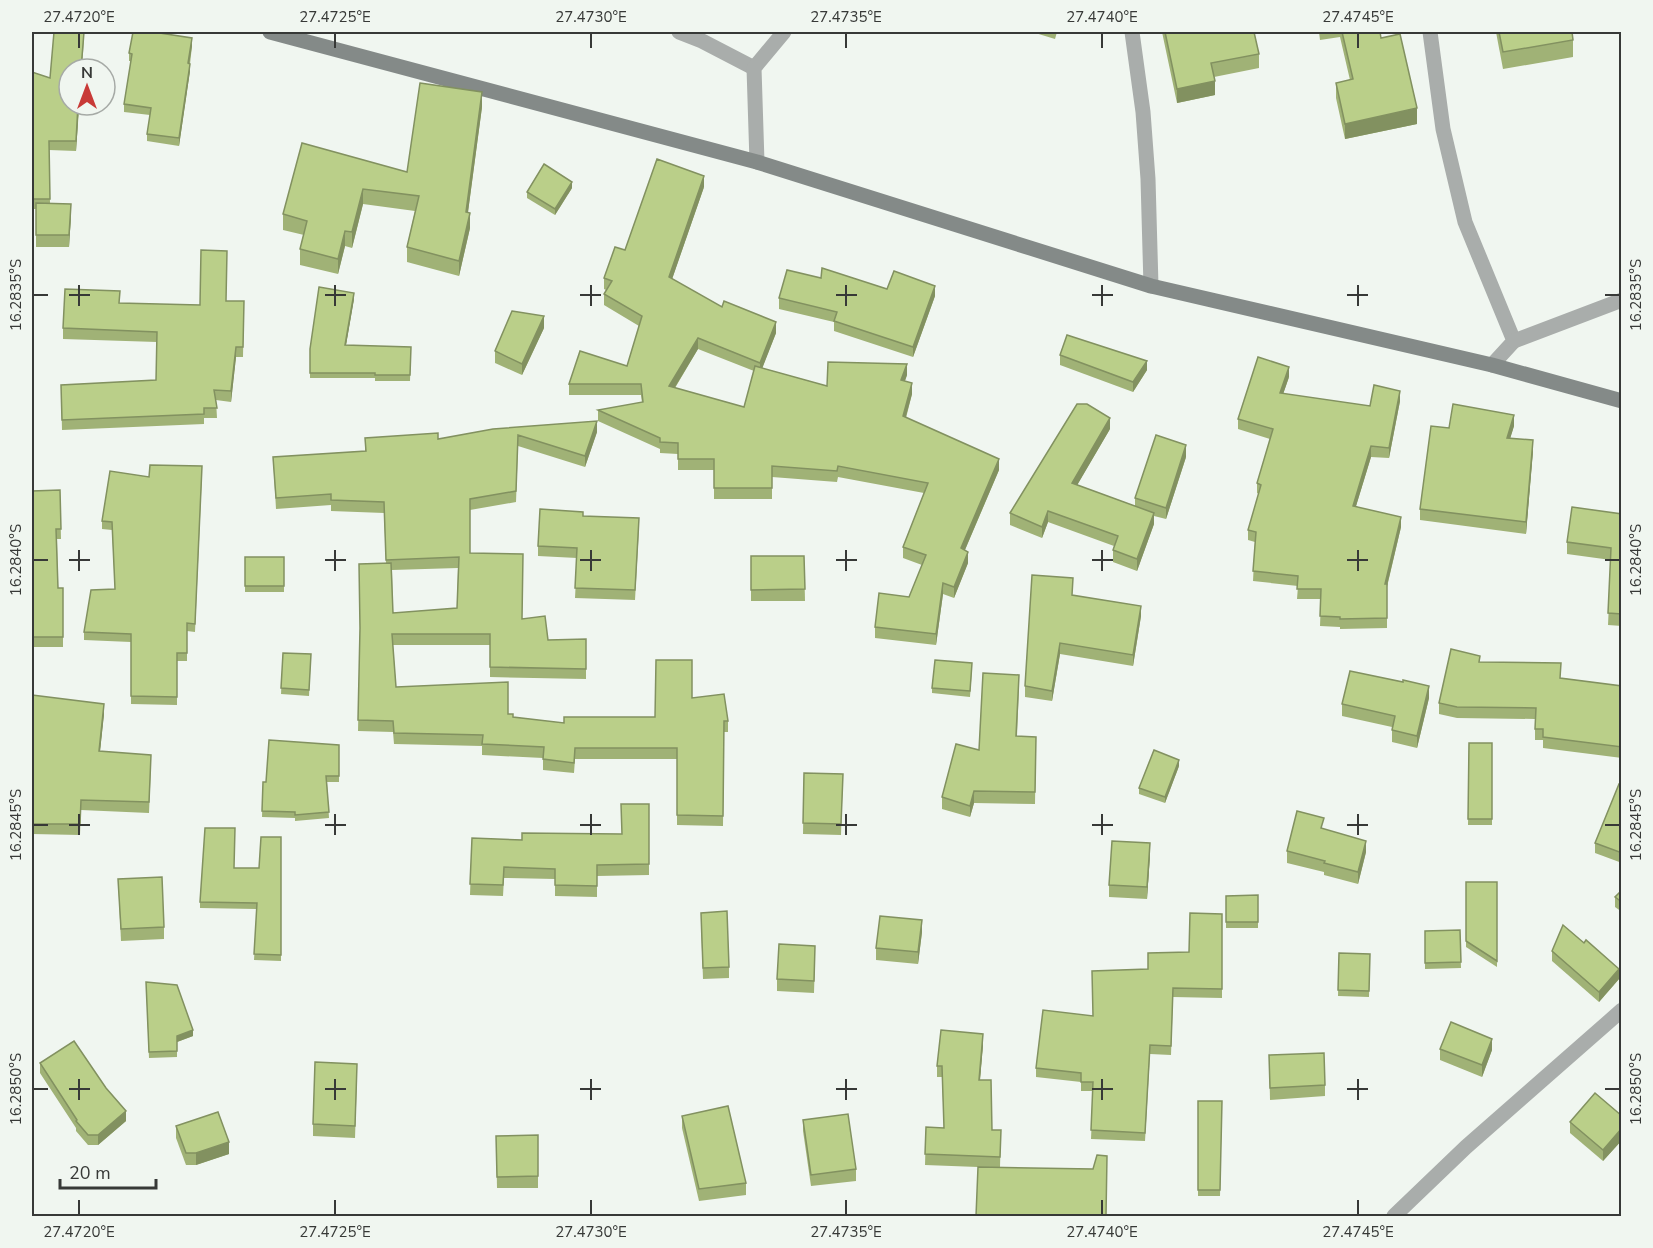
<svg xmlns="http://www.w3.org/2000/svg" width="1653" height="1248" font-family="'Nunito Sans',sans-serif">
	<rect width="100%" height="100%" fill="#f0f6f0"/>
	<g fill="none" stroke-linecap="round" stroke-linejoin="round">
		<g stroke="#a9adab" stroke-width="15">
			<path d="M679,32L702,41L754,68"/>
			<path d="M1132,32L1143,112L1148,179L1151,286"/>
			<path d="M1430,32L1443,129L1465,222L1514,341L1492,365"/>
			<path d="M757,162L754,68L784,32"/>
			<path d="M1514,341L1622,300"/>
			<path d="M1394,1216L1466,1147L1622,1010"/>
		</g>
		<path stroke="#848a88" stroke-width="15" d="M270,32L757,162L1151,286L1492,365L1622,401"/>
	</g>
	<g fill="#a0b276" fill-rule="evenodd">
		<path d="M1032,32H1057L1055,39Z"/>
		<path d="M1162,32H1254L1259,54V68L1214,77L1215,95L1177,103Z"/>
		<path d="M1319,32H1380L1381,38L1417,124L1345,139L1336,98V83L1350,80L1340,37L1320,40Z"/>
		<path d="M1496,32H1572L1573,40V57L1503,69Z"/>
		<path d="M84,39L76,151L49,150L50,203L71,215L69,247H36V209H32V72L50,78Z"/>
		<path d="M192,46L190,64V71L179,146L147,141V134L150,115L124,112V104L131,61H129V53Z"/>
		<path d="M482,107L468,212L470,228L459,276L407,262V247L415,211L363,204L352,248L345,246L338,274L300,265V249L304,235L283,230V214L407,172Z"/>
		<path d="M704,187L672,279L722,307L776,333L762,368L827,386L907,375L905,381L912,394L906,418L999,470L965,550L968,563L954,598L943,594L936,645L875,638V627L909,597L922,565L903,558V547L924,493L838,477L837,482L772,477V499H714V470H678V454L660,453V449L598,421V410L642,403L641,395H569V384L627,366L639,326L604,305V294L606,290L604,289V278L625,250ZM698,349L754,371L744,407L675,388Z"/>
		<path d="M572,188L555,215L527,198V192Z"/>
		<path d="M821,278L935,296L913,357L834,331V322L779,309V298Z"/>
		<path d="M354,299L346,345L411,347L410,381H375V378H310V349Z"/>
		<path d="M226,301H244L243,357H236L231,402L216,400L217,418H204V424L62,430L61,385L156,380L157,342L63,339V328L120,303L200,305Z"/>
		<path d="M544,328L522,375L495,363V351Z"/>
		<path d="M1060,355L1147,370L1133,392L1060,365Z"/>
		<path d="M1289,377L1283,394L1370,406L1400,401L1389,458L1371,457L1356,506L1401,527L1387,587V628L1340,629V627L1320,626L1321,599H1297L1298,586L1253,581L1255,542L1248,540V530L1259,494L1257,493V483L1270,439L1238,429V419Z"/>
		<path d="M1514,426L1510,438L1533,451L1526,534L1420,520V509L1449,428Z"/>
		<path d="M1110,429L1077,485L1135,506V498L1186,457L1166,519L1154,516V524L1137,571L1113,562V550L1114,546L1048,522L1042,538L1010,525V513Z"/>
		<path d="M597,432L585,467L518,446L516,502L470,510V553L522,619L548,640L586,639V679L490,677V645H393L396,687L508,714L513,717L564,723L655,717L692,698L728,721V732H724L723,826L677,825V759H575L574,773L543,770V758L482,755V746L394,744L393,732L358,731L360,633L386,563L384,513L331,511V505L276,509L273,457L365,451V438L438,439ZM458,568L457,608L393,613L392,570Z"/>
		<path d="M202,474L195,632L187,631V661H177V705L131,704V642L84,640V632L115,589L112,530L102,529V521L149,477Z"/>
		<path d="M60,490L61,539H57L58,588H63V647H32V491Z"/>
		<path d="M1622,514V626L1608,625L1611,560L1567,554V542Z"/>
		<path d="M583,516L639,528L635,600L575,598L577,558L538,556V546Z"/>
		<path d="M751,556H804L805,601H751Z"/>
		<rect x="245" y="557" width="39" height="35"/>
		<path d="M1073,596L1141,616L1133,666L1060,654L1052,701L1025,697V686Z"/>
		<path d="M283,653L311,654L309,696L281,694Z"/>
		<path d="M1480,662L1561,678L1622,686V758L1543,748V740H1535V719L1457,718L1439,714V703Z"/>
		<path d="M972,669L970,697L932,693V688Z"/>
		<path d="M1019,687L1017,736L1036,737L1035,804L974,803L970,817L942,809V797L979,750Z"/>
		<path d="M32,695L104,714L100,751L151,765L149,813L81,810L80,835L32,834Z"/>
		<path d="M1429,698L1417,748L1392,742V727L1342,716V704Z"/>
		<path d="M1469,743H1492V825H1468Z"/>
		<path d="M339,745V782H327L329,818L295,821V818L262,817L263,782H266Z"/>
		<path d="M1179,766L1165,803L1139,794V788Z"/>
		<path d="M804,773L843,774L841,835L803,834Z"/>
		<path d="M1622,785V863L1595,853V843Z"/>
		<path d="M649,804V875L597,876V897L555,896V879L504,878L503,896L470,895L472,838L522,840L622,834Z"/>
		<path d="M1324,829L1366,852L1358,884L1324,875V872L1287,863V851Z"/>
		<path d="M281,837V961L254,960L257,909L200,908V902L235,868H259Z"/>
		<path d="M1150,855L1147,899L1109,897V885Z"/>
		<path d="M118,879L164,927V939L121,941Z"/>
		<path d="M1466,882H1497V967L1466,947Z"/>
		<path d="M1622,890V912L1615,907V897Z"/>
		<path d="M1258,895V928H1226V896Z"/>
		<path d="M1222,914V998L1173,997L1171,1055L1150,1054L1145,1141L1091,1139L1093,1091H1081V1082L1036,1077V1068L1093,1016L1148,969L1189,952Z"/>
		<path d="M701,924L729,967V978L703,979Z"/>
		<path d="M1460,930L1461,968L1425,969V931Z"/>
		<path d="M922,932L918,964L876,960V948Z"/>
		<path d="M1552,951L1619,979L1599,1002L1552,961Z"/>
		<path d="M1339,953L1370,954L1369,997L1338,996Z"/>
		<path d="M815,958L814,993L777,991V979Z"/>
		<path d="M146,982L193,1036L177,1042V1057L149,1058Z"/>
		<path d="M983,1045L980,1080L992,1130H1001L1000,1167L1106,1216L978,1167L925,1165L926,1127L944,1128L942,1077H937V1066Z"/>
		<path d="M1440,1049L1492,1050L1482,1077L1440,1060Z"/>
		<path d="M1269,1055L1325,1085V1096L1270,1100Z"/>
		<path d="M40,1063L126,1121L98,1145H88L76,1131V1128L40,1073Z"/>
		<path d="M357,1076L355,1138L313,1136V1124Z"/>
		<path d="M1198,1101H1222L1220,1196H1198Z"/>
		<path d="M682,1116L746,1183V1195L699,1201L682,1128Z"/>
		<path d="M1622,1116V1140L1603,1161L1570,1133V1122Z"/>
		<path d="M803,1120L856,1169V1181L811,1186L803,1131Z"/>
		<path d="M176,1126L229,1154L196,1165H186L176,1138Z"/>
		<path d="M538,1135V1188H497L496,1136Z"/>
	</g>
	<g fill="#829160">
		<path d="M192,38V46L188,71V63Z"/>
		<path d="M190,64V71L179,146V138Z"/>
		<path d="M1215,81V95L1177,103V89Z"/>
		<path d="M482,92V107L466,227V212Z"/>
		<path d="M78,105H79L76,151V141Z"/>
		<path d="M1417,108V124L1345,139V124Z"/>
		<path d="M704,176V187L669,288V277Z"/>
		<path d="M572,182V188L555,215V209Z"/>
		<path d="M363,189V204L352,248V232Z"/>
		<path d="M71,204V215L69,247V235Z"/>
		<path d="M470,213V228L459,276V261Z"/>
		<path d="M345,231V246L338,274V259Z"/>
		<path d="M935,286V296L913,357V347Z"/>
		<path d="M354,293V299L345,351V345Z"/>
		<path d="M544,316V328L522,375V364Z"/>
		<path d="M776,322V333L760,374V363Z"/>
		<path d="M698,338V349L669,397V386Z"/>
		<path d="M236,347V357L231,402V391Z"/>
		<path d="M1147,361V370L1133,392V382Z"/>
		<path d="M907,364V375L901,391V380Z"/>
		<path d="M1289,367V377L1280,403V393Z"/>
		<path d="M912,383V394L903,427V416Z"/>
		<path d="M1400,391V401L1389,458V448Z"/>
		<path d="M1514,415V426L1507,449V438Z"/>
		<path d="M1110,418V429L1072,494V483Z"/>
		<path d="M597,421V432L585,467V456Z"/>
		<path d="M1533,440V451L1526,534V522Z"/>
		<path d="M1186,445V457L1166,519V508Z"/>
		<path d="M1371,446V457L1353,516V506Z"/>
		<path d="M999,459V470L961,559V548Z"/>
		<path d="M1048,511V522L1042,538V527Z"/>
		<path d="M1154,513V524L1137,571V559Z"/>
		<path d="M1401,517V527L1385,594V584Z"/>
		<path d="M968,552V563L954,598V587Z"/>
		<path d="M943,583V594L936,645V634Z"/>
		<path d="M1141,606V616L1133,666V655Z"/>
		<path d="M1060,643V654L1052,701V691Z"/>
		<path d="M1429,686V698L1417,748V736Z"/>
		<path d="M104,704V714L99,761V751Z"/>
		<path d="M1179,760V766L1165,803V797Z"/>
		<path d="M974,791V803L970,817V806Z"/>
		<path d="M1366,841V852L1358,884V872Z"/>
		<path d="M1150,843V855L1147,899V887Z"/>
		<path d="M922,920V932L918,964V952Z"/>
		<path d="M1619,969V979L1599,1002V992Z"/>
		<path d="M193,1030V1036L177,1042V1036Z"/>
		<path d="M983,1034V1045L979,1091V1080Z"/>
		<path d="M1492,1039V1050L1482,1077V1065Z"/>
		<path d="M126,1111V1121L98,1145V1135Z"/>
		<path d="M1622,1128V1140L1603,1161V1150Z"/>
		<path d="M229,1142V1154L196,1165V1153Z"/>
	</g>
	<g fill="#bacf89" stroke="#829160" stroke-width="1.5">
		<path d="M54,32H84L81,69H69V105H78L76,141H49L50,199H32V72L50,78Z"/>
		<path d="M133,32H153L192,38L188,63L190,64L179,138L147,134L151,108L124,104L132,54L129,53Z"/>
		<path d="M1165,32H1254L1259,54L1211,63L1215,81L1177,89Z"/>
		<path d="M1342,32H1380L1381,38L1400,34L1417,108L1345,124L1336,83L1353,79Z"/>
		<path d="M1499,32H1572L1573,40L1503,52Z"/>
		<path d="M420,83L482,92L466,212L470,213L459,261L407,247L419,196L363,189L352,232L345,231L338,259L300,249L307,221L283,214L302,143L407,172Z"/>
		<path d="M657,159L704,176L669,277L722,307L724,301L776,322L760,363L698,338L669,386L744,407L755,366L827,386L828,362L907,364L901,380L912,383L903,416L999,459L961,548L968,552L954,587L943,583L936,634L875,627L879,593L909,597L926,555L903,547L928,483L838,466L837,471L772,466V488H714V459H678V443L660,442V438L598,410L643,402L641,384H569L580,351L627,366L642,316L604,294L612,281L604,278L615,247L625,250Z"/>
		<path d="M544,164L572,182L555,209L527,192Z"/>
		<path d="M36,203L71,204L69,235H36Z"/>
		<path d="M201,250L227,251L226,301H244L243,347H236L231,391L214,390L217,408H204V414L62,420L61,385L156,380L157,332L63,328L65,289L120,291L119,303L200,305Z"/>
		<path d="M822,268L887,289L894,271L935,286L913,347L834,321L837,312L779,298L787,270L821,278Z"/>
		<path d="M319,287L354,293L345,345L411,347L410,375H375V373H310V349Z"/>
		<path d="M512,311L544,316L522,364L495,351Z"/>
		<path d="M1067,335L1147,361L1133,382L1060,355Z"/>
		<path d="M1258,357L1289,367L1280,393L1370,406L1374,385L1400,391L1389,448L1371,446L1353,506L1401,517L1385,584H1387V618L1340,619V617L1320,616L1321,589H1297L1298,576L1253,571L1256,532L1248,530L1261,485L1257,483L1273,429L1238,419Z"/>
		<path d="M1077,404H1087L1110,418L1072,483L1154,513L1137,559L1113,550L1118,536L1048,511L1042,527L1010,513Z"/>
		<path d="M1453,404L1514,415L1507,438L1533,440L1526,522L1420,509L1431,426L1449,428Z"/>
		<path d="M597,421L585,456L518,435L516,491L470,499V553L523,554L522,619L545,616L548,640L586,639V669L490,667V634H392L396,687L508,682V714H513V717L564,723V717H655L656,660H692V698L724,694L728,721H724L723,816L677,815V748H575L574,763L543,759L544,747L482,744L483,735L394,733L393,721L358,720L360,628L359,564L391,563L393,613L457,608L459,557L386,560L384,502L331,500V494L276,498L273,457L366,451L365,438L438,433V439L493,429Z"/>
		<path d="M1156,435L1186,445L1166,508L1135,498Z"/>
		<path d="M150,465L202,466L195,624L187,623V653H177V697L131,696V634L84,632L91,590L115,589L112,522L102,521L110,471L149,477Z"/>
		<path d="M60,490L61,529H56L58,588H63V637H32V491Z"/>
		<path d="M1572,507L1622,514V614L1608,613L1611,548L1567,542Z"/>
		<path d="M540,509L583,512V516L639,518L635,590L575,588L577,548L538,546Z"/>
		<path d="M751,556H804L805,589L751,590Z"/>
		<rect x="245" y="557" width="39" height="29"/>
		<path d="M1032,575L1073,578L1072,595L1141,606L1133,655L1060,643L1052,691L1025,686Z"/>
		<path d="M1451,649L1480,656L1479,662L1561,663L1560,678L1622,686V747L1543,737V729H1535L1536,708L1457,707L1439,703Z"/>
		<path d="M283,653L311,654L309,690L281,688Z"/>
		<path d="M935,660L972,663L970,691L932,688Z"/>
		<path d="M1350,671L1403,682V680L1429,686L1417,736L1392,730L1395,716L1342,704Z"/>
		<path d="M983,673L1019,675L1016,736L1036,737L1035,792L974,791L970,806L942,797L956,744L979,750Z"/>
		<path d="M32,695L104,704L99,751L151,755L149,802L81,800L80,824H32Z"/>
		<path d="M269,740L339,745V776H326L329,812L295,815V812L262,811L263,782H266Z"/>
		<path d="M1469,743H1492V819H1468Z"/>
		<path d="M1154,750L1179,760L1165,797L1139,788Z"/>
		<path d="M804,773L843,774L841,824L803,823Z"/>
		<path d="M1619,784L1622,785V853L1595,843Z"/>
		<path d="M621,804H649V864L597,865V886L555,885V869L504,867L503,885L470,884L472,838L522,840V833L622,834Z"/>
		<path d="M1297,811L1324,818L1321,828L1366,841L1358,872L1324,863L1325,861L1287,851Z"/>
		<path d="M205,828H235L234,868H259L261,837H281V955L254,954L257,903L200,902Z"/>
		<path d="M1112,841L1150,843L1147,887L1109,885Z"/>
		<path d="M162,877L164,927L121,929L118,879Z"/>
		<path d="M1466,882H1497V961L1466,941Z"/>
		<path d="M1622,890V902L1615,897Z"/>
		<path d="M1258,895V922H1226V896Z"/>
		<path d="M727,911L729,967L703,968L701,913Z"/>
		<path d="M1190,913L1222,914V989L1173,988L1171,1046L1150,1045L1145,1133L1091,1130L1093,1082H1081V1073L1036,1068L1043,1010L1093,1016L1092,971L1148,969V953L1189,952Z"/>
		<path d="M880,916L922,920L918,952L876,948Z"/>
		<path d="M1563,925L1584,943L1586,940L1619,969L1599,992L1552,951Z"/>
		<path d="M1460,930L1461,962L1425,963V931Z"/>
		<path d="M779,944L815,946L814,981L777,979Z"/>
		<path d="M1339,953L1370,954L1369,991L1338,990Z"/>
		<path d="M146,982L177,985L193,1030L177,1036V1051L149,1052Z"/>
		<path d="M1451,1022L1492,1039L1482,1065L1440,1049Z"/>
		<path d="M941,1030L983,1034L979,1080H991L992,1130H1001L1000,1157L925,1154L926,1127L944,1128L942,1066H937Z"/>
		<path d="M74,1041L106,1088L126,1111L98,1135H88L76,1121L77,1120L40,1063Z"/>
		<path d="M1324,1053L1325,1085L1270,1088L1269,1055Z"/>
		<path d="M315,1062L357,1064L355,1126L313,1124Z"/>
		<path d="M1595,1093L1622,1116V1128L1603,1150L1570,1122Z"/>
		<path d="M1198,1101H1222L1220,1190H1198Z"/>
		<path d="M728,1106L746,1183L699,1189L682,1116Z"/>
		<path d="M218,1112L229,1142L196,1153H186L176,1126Z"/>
		<path d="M848,1114L856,1169L811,1175L803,1120Z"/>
		<path d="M538,1135V1176L497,1177L496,1136Z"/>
		<path d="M1097,1155L1107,1156L1106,1216H976L978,1167L1093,1169Z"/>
	</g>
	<path fill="none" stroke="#373937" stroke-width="2" d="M79,33V48M335,33V48M591,33V48M846,33V48M1102,33V48M1358,33V48M79,285V306M335,285V306M591,285V306M846,285V306M1102,285V306M1358,285V306M33,295H48M69,295H90M325,295H346M580,295H601M836,295H857M1092,295H1113M1347,295H1368M1605,295H1620M79,550V571M335,550V571M591,550V571M846,550V571M1102,550V571M1358,550V571M33,560H48M69,560H90M325,560H346M580,560H601M836,560H857M1092,560H1113M1347,560H1368M1605,560H1620M79,814V835M335,814V835M591,814V835M846,814V835M1102,814V835M1358,814V835M33,825H48M69,825H90M325,825H346M580,825H601M836,825H857M1092,825H1113M1347,825H1368M1605,825H1620M79,1079V1100M335,1079V1100M591,1079V1100M846,1079V1100M1102,1079V1100M1358,1079V1100M33,1089H48M69,1089H90M325,1089H346M580,1089H601M836,1089H857M1092,1089H1113M1347,1089H1368M1605,1089H1620M79,1200V1215M335,1200V1215M591,1200V1215M846,1200V1215M1102,1200V1215M1358,1200V1215"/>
	<rect width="1653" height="1248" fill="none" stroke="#f0f6f0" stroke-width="66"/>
	<g transform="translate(87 87)"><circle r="28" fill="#f0f6f0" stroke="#a6aaa6" stroke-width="1.5"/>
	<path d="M0-4.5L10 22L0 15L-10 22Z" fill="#c83a37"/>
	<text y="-9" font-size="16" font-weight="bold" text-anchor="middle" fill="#373937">N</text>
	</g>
	<path d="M60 1179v9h96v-9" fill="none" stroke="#373937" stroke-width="3"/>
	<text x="69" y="1179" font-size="18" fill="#373937" stroke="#f0f6f0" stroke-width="4.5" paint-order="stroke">20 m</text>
	<rect x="33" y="33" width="1587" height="1182" fill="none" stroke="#373937" stroke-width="2"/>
	<g font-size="15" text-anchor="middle" fill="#373937">
		<text x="79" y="22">27.4720°E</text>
		<text x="335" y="22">27.4725°E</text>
		<text x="591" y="22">27.4730°E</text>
		<text x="846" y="22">27.4735°E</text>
		<text x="1102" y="22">27.4740°E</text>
		<text x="1358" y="22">27.4745°E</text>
		<text transform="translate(16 295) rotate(-90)" y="5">16.2835°S</text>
		<text transform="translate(1636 295) rotate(-90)" y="5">16.2835°S</text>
		<text transform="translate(16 560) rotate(-90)" y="5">16.2840°S</text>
		<text transform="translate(1636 560) rotate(-90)" y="5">16.2840°S</text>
		<text transform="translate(16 825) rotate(-90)" y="5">16.2845°S</text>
		<text transform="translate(1636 825) rotate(-90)" y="5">16.2845°S</text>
		<text transform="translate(16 1089) rotate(-90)" y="5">16.2850°S</text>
		<text transform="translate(1636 1089) rotate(-90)" y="5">16.2850°S</text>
		<text x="79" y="1237">27.4720°E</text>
		<text x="335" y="1237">27.4725°E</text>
		<text x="591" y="1237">27.4730°E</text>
		<text x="846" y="1237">27.4735°E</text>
		<text x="1102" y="1237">27.4740°E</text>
		<text x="1358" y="1237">27.4745°E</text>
	</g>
</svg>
